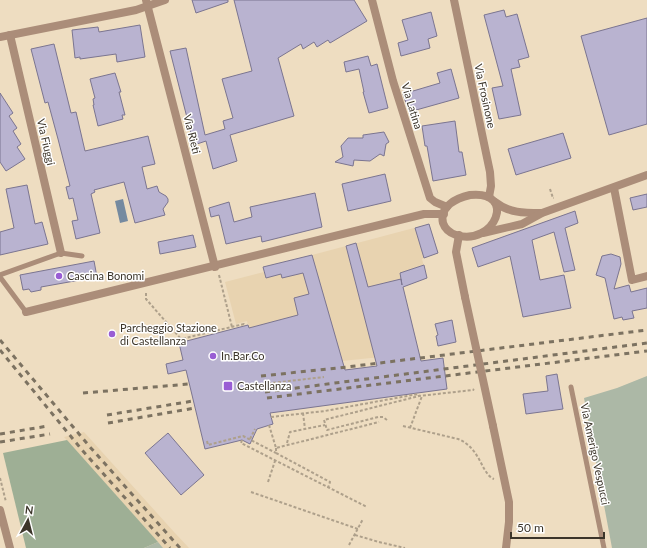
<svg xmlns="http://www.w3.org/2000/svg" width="647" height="548" font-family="Lato,sans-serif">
	<rect width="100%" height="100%" fill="#eeddc1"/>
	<g fill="#e8d3b0">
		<path d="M429,224L438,253L422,259L427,278L403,287L419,353L342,361L255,353L247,321L236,324L225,282L264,272L266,278L281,274L282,278L297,274L314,266L312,255Z"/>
		<path d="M84,432L174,532L189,548H163L64,437Z"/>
	</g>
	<g fill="#acb8a6">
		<path d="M647,376V548H612L584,398L617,388Z"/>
		<path d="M158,542L163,548H144Z"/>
	</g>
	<path fill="#9eaf95" d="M67,440L158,542L144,548H26L3,453Z"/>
	<path fill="#758aa0" d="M123,199L128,221L120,223L115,201Z"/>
	<g fill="#b9b3d0" stroke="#7b7590">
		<path d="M192,0H228V2L196,13Z"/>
		<path d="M234,0H354L367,21L330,43L328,40L317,47L314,42L303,49L301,44L278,58L294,116L230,135L237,161L213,169L206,141L194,145L170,51L186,48L205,135L225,129L223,121L233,118L222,79L252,71Z"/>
		<path d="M504,10L506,17L517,14L529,57L518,60L520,67L511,69L521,115L499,119L492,88L503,86L484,15Z"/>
		<path d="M431,12L437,36L428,39L430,48L401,56L398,43L408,40L402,20Z"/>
		<path d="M647,18V124L609,135L581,36Z"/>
		<path d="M140,25L145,57L117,62L116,54L80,59V57L75,58L72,30L98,27L99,32Z"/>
		<path d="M54,44L71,113L76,112L85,151L148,136L155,164L142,167L147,189L157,186L159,192L166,196L168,199V202L163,209L165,215L135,223L124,182L94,190L95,192L91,194L100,233L76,239L72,221L78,220L73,198L69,199L66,187L70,186L58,139L48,102L45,103L31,49Z"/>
		<path d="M368,56L371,66L377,64L388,108L369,113L363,92H364L359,69L346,72L344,62Z"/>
		<path d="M451,69L459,98L409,112L403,94L440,83L437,73Z"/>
		<path d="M115,73L121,92H119L125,115H122L123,119L98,126L93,105H94L93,99L95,98L90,79Z"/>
		<path d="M0,93L13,113L9,116L17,128L13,131L21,144L17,147L25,159L6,171L0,162Z"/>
		<path d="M455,121L459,152H462L466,175L433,181L427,146H425L422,126Z"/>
		<path d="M384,132L389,142L386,144L384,156L380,154L370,161L354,160L353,166L335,162L343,157L341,146L348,138H363V135Z"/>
		<path d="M563,133L571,158L516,175L508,149Z"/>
		<path d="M385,174L391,201L348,211L342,184Z"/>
		<path d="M27,185L35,224L42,222L48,244L0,255V232L14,228L6,189Z"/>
		<path d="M315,193L322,227L262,242L261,236L226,244L219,215L211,217L209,208L229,202L234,222L252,217L250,207Z"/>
		<path d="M647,194V207L633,210L630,198Z"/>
		<path d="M575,211L578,223L565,228L575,270L564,272L554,232L532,240L540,280L564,275L571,308L523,317L510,256L478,267L472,248Z"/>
		<path d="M429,224L438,253L424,258L415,228Z"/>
		<path d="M193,235L196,247L160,254L158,242Z"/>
		<path d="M356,243L368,287L401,279L402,285L400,273L424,265L427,278L403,287L421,361L443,358L447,389L270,413L273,424L257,429L250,444L242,440L205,449L186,370L168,374L166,364L183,360L179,343L248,325L249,328L298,315L294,298L309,294L303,273L282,278L281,274L266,278L263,267L312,255L345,370L377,366L346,246Z"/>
		<path d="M611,254L620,257L621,264L614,289L629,285L631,292L647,288V308L632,311L634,318L623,320L622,317L614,319L605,278L596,275L602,256Z"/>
		<path d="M94,261L97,277L41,287V290L31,292L29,289L23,290L20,275Z"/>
		<path d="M452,320L456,342L438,346L436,336L438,335L435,324Z"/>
		<path d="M557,374L563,409L526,414L523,394L548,391L546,376Z"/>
		<path d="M168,433L204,475L181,495L145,453Z"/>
	</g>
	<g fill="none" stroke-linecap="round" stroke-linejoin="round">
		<g stroke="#aea08b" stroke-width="2" stroke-dasharray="3 2" stroke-linecap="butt">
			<path d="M550,189L553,198H554"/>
			<path d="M219,275L232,327"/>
			<path d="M146,293V299L181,339"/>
			<path d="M182,342L181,339L244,324L245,326"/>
			<path d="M263,384L324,377"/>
			<path d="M303,413L305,429"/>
			<path d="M271,417L325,411L418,394L419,396"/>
			<path d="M387,420L383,417H378L327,430L324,420L419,396L473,390L474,389"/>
			<path d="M269,425L276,448L379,422"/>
			<path d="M403,426L458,439C481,448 481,474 494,479"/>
			<path d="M410,428L422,396"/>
			<path d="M250,439L255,429"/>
			<path d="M242,440L241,443L367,507"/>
			<path d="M207,441L208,445L243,436L276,453"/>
			<path d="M287,443L290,432L325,425"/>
			<path d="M276,448V453L330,482L328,488"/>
			<path d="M0,478L6,502"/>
			<path d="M268,482L275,461"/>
			<path d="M251,492L358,529"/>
			<path d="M355,535L379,542L405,548"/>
			<path d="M349,545L363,519"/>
		</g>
		<g stroke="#ab8d79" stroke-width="5">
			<path d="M0,275L61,253L82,256"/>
			<path d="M0,277L26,312"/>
			<path d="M571,387L604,548"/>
		</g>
		<g stroke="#ab8d79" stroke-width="8">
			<path d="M146,0L215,267"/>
			<path d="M372,0L393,81L430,198L435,202L447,207"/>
			<path d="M454,0L490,172L491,186L489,197"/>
			<path d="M10,35L61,253"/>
			<path d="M0,37L136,10L165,0"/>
			<path d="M614,188L632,280L647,276"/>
			<path d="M470,195C518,190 495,247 456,235C450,233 445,229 443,223C439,206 457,198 470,195Z"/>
			<path d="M495,202C509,213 524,213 541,213"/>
			<path d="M483,233L522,224L542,213L647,175"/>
			<path d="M459,235L456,252L465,297"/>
			<path d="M26,312L424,214H444"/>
			<path d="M493,426L509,502V522L506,548"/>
			<path d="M0,510L10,548"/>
		</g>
		<g stroke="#7c7261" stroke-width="3" stroke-dasharray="5 5" stroke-linecap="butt">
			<path d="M0,340L90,447L180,548"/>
			<path d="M0,350L82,450L170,548"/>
			<path d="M261,376L347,367L647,330"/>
			<path d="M265,392L647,343"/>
			<path d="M83,393L189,384"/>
			<path d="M267,398L647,351"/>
			<path d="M107,415L193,401"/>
			<path d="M108,423L195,408"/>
			<path d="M0,434L48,426"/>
			<path d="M0,442L50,434"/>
		</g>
		<path stroke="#ab8d79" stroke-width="8" d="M465,297L493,426"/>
	</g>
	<g fill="#995dd4" stroke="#fff" stroke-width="1.5">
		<circle cx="59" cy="276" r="4"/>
		<circle cx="112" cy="334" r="4"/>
		<circle cx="213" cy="356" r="4"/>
		<rect x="223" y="381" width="10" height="10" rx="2"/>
	</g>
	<g text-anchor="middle" stroke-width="3" stroke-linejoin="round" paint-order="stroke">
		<g font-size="11" fill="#3c352a" stroke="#fff">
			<text transform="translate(485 96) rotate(78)" y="4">Via Frosinone</text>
			<text transform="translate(412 106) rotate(73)" y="4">Via Latina</text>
			<text transform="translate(192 134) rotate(76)" y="4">Via Rieti</text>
			<text transform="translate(46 142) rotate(77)" y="4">Via Fiuggi</text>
			<text transform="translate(595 454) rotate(78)" y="4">Via Amerigo Vespucci</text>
		</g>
		<g font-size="11" fill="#3c352a" stroke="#fff" text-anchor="start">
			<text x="67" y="280">Cascina Bonomi</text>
			<text x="120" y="332">Parcheggio Stazione<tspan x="120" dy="13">di Castellanza</tspan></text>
			<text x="221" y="360">In.Bar.Co</text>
			<text x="237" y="390">Castellanza</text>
		</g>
	</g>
	<g transform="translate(28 520) rotate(7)" stroke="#ffffff" stroke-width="3" paint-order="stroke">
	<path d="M0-3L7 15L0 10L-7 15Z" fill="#3c352a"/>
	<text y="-6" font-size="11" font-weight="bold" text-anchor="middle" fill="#3c352a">N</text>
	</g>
	<path d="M511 532v6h93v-6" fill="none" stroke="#3c352a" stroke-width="2"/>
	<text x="517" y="532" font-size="12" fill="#3c352a" stroke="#ffffff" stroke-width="3" paint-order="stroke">50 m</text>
</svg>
